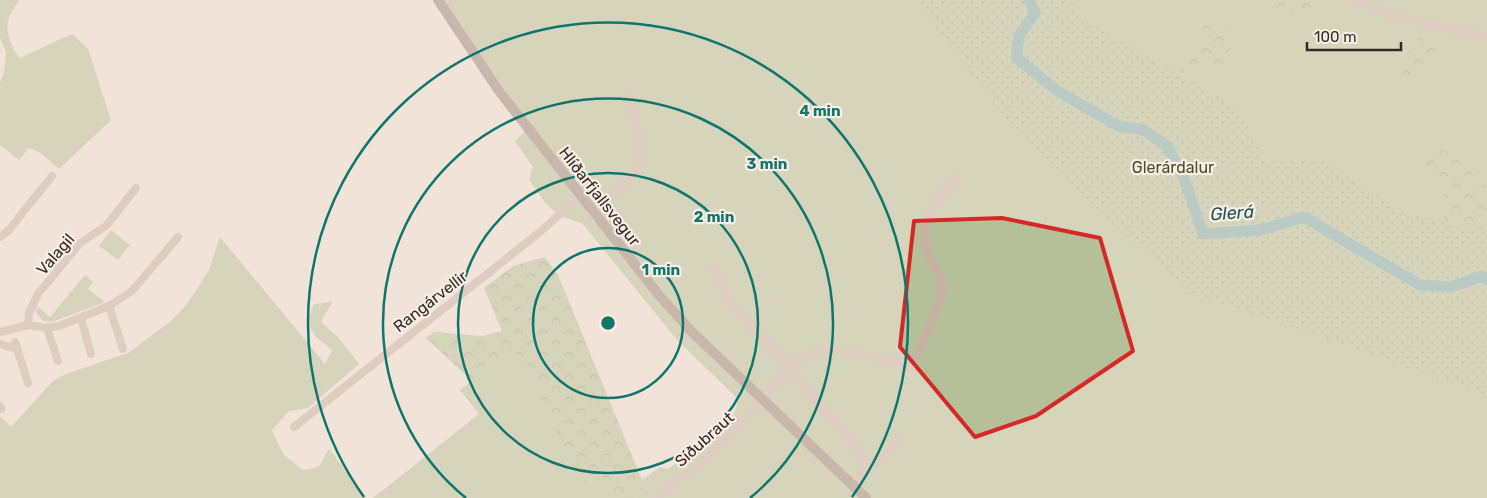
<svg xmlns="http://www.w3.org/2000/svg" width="1487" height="498" font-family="Rubik,sans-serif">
	<defs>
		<pattern id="forest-crowns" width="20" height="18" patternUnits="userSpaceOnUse" patternTransform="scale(1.25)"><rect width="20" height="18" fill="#b6c098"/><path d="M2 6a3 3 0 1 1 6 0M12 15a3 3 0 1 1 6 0" fill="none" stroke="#959c7c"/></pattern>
		<pattern id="park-dots" width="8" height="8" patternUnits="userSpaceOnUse" patternTransform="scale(1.25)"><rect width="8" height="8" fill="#b6c098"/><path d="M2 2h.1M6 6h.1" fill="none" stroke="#959c7c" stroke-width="1.8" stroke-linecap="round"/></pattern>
	</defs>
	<rect width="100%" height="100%" fill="#f1e3d8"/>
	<g fill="#b6c098">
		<path d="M0,0H19C15,7 9,14 8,21C5,32 13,51 20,58L72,34L88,49L111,120L59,169L41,153L29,148L19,160L0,145V82L4,73L6,52L0,38Z"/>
		<path d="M442,0H1487V498H637L642,489V480L660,467L668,469L710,437L734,414L738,399L677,340L582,223C552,217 545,203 529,179L533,167L515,141L530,126Z"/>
		<path d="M111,230L130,245L118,260L99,246Z"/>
		<path d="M220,237L325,364L332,350L315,336L307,322L314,304L332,302L321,322L337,336L359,364L308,408L289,411L272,430L283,454L303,470C324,468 319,465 329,449L367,498H0V416L11,427L53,381L66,374L128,353L172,320L188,303L209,270Z"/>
		<path d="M85,275L93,282L88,289L105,302L52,322L43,321L36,312L37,306L50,317Z"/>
		<path d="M510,352L528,358L588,481L614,491L620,498H373L479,414L460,390Z"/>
	</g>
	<g fill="url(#forest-crowns)">
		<path d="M1268,0H1319L1322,2L1310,10L1283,18Z"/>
		<path d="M1206,18L1227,24L1231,55L1221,77L1198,65L1182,74L1175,65L1200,47L1199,35Z"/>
		<path d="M1422,33L1441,36L1434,54L1443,68L1437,72L1426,69L1404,77L1399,67Z"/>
		<path d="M1442,150L1470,156L1475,186L1487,185V227L1468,234L1450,226L1443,217L1449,201L1418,162Z"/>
		<path d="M545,257L558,275L642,480V489L637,498H620C611,488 596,488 587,479C565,458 542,399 528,370L527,358L510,352L472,381L426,338L434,332L483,336L502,331L484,288L513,266Z"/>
	</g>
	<path fill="url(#park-dots)" d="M916,0H1072L1085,20L1239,109L1266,163L1324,159L1399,211L1487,232V395L1184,290L1018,135Z"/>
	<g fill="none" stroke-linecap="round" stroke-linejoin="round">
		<path stroke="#77aeab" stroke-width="11" d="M1029,0L1035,13L1019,36L1016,57L1056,90L1118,126L1144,130L1167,146L1183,175L1203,234L1260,230L1304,217L1420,285L1451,287L1482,276L1487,280"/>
		<g stroke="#c9b1a4" stroke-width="8">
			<path d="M1354,0L1399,17L1487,37"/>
			<path d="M594,212L636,172C647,153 632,112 627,91"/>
			<path d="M0,237L8,231L52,176"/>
			<path d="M109,306L123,349"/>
			<path d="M81,318L91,354"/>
			<path d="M28,325L29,313L38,294L80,243L106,226L136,188"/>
			<path d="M47,328L58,361"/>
			<path d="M0,332L28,325L47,328L59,326L109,306L132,291L178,237"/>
			<path d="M15,342L28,383"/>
			<path d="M0,344L17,349"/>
			<path d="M0,406L1,409"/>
			<path d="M294,427L540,232L581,195"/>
			<path d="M868,469L851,440L789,369C796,362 804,354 815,352C844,346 883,360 911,368C918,351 942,304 942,289C943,278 936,271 931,261C914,227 934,200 958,177"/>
			<path d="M852,485L899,442"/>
			<path d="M659,498L666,489L708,457L746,420L763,397L789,369L785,362L728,301L714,267"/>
		</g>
		<path stroke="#9c8076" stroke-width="10" d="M438,0L499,91L658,294L691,331L866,498"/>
	</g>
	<path d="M0 0H1487V498H0ZM1002,218L1100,238L1133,351L1036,416L975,437L900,347L914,221Z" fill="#f1e3d8" fill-opacity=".55" fill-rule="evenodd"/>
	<path fill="none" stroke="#d62828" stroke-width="4" stroke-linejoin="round" d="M1002,218L1100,238L1133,351L1036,416L975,437L900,347L914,221Z"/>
	<g fill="none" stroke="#0f766e" stroke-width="2.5">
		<circle cx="608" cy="323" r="75"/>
		<circle cx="608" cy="323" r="150"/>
		<path d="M466 498A225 225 0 1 1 750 498"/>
		<path d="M364 497A300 300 0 1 1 852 497"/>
	</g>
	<g text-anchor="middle" stroke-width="4.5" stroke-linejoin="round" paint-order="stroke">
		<g font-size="16" fill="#47522a" stroke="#f9ede4">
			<text x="1173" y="173">Glerárdalur</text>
		</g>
		<g font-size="16" fill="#342926" stroke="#f9ede4">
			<text transform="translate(600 196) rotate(52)" y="6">Hlíðarfjallsvegur</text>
			<text transform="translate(55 254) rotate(-49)" y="6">Valagil</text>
			<text transform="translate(430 301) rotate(-38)" y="6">Rangárvellir</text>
			<text transform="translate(704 439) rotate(-42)" y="6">Síðubraut</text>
		</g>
		<g font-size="18" font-style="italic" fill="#1c5553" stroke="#f9ede4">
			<text transform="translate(1232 213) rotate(-4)" y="6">Glerá</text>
		</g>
	</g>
	<circle cx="608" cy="323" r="8" fill="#0f766e" stroke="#f9ede4" stroke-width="2.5"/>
	<g font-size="15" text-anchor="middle" font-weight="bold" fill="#0f766e" stroke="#f9ede4" stroke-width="4.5" stroke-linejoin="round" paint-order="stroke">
		<text x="820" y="116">4 min</text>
		<text x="767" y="169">3 min</text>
		<text x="714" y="222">2 min</text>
		<text x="661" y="275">1 min</text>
	</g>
	<path d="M1307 42v8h94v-8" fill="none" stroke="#342926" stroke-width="2.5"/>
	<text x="1314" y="42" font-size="15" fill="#342926" stroke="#f9ede4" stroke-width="4" paint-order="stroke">100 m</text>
</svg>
